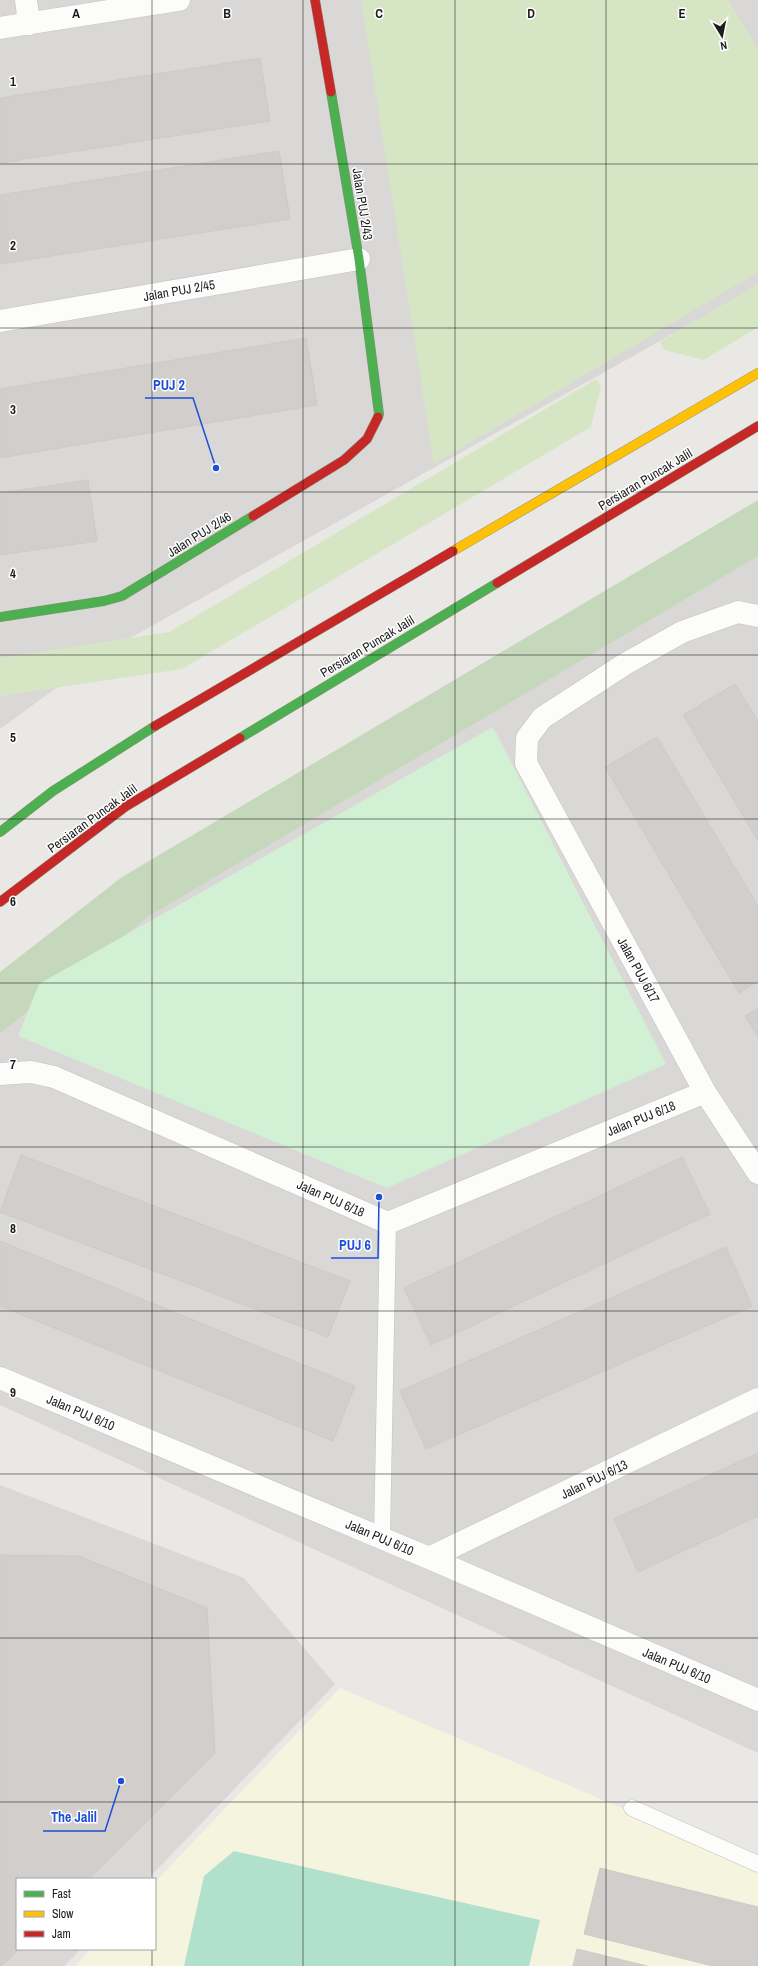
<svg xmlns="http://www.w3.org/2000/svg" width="758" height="1966" viewBox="0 0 758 1966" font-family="'Archivo Narrow',sans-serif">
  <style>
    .residential { fill: #d9d8d6 }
    .education { fill: #f4f4df }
    .grass { fill: #d6e6c4 }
    .forest { fill: #c5d8bb }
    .park { fill: #d2f0d3 }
    .pitch { fill: #b1e0cd }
    .building { fill: #d1cecc; stroke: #cdcac6 }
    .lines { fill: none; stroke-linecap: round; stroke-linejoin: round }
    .lane-casing { stroke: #c3c2c1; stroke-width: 17 }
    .street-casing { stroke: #c3c2c1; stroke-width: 23 }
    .fast-casing { stroke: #91927e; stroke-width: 10 }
    .slow-casing { stroke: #91927e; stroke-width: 10 }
    .jam-casing { stroke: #91927e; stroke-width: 10 }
    .lane { stroke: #fcfcfb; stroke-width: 16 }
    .street { stroke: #fcfcfb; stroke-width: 22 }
    .fast { stroke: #4caf50; stroke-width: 9 }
    .slow { stroke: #ffc107; stroke-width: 9 }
    .jam { stroke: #c62828; stroke-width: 9 }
    .grid { fill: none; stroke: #1c1c1c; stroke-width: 1; stroke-opacity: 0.55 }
    .labels { text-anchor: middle; stroke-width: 3; stroke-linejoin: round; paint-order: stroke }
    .street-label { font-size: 13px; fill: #1c1c1c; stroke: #fff }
    .grid-label { font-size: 13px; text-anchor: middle; font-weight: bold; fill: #1c1c1c; stroke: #fff; stroke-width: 3; stroke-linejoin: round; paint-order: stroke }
    .leader { fill: none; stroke: #1d4ed8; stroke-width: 1.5 }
    .callout-dot { fill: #1d4ed8; stroke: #fff; stroke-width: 1.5 }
    .callout-label { font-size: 14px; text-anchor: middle; font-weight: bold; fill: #1d4ed8; stroke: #fff; stroke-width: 3; stroke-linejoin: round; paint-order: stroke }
  </style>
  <rect width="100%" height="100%" fill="#eae8e5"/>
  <path class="residential" d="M0,0H758V286L107,651L0,729Z
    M758,517V1753L0,1405V989Z
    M0,1485L244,1578L335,1684L148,1879H17V1949H81L64,1966H0Z"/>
  <path class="education" d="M340,1688L758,1866V1966H75L91,1949H155V1882Z"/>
  <path class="grass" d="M361,0H728L758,49V272L434,464Z
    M758,284V327L704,360L664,350L660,342Z
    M596,379L601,387L591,427L182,669L0,696V658L169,632Z"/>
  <path class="forest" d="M758,500V556L149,916L0,1033V972L122,877Z"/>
  <path class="park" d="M493,727L666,1064L387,1188L18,1036L39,984Z"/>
  <path class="pitch" d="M234,1851L540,1920L529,1966H184L204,1876Z"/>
  <path class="building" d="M260,58L270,121L0,163V98Z
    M279,151L290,219L0,264V195Z
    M306,338L317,405L0,458V389Z
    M88,480L97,541L0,555V493Z
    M735,684L758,721V841L683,715Z
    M657,737L758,906V981L739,993L605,767Z
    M758,1008V1037L745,1016Z
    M21,1155L350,1281L328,1337L0,1212Z
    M682,1157L710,1214L431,1345L404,1288Z
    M0,1241L355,1386L333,1441L0,1306Z
    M726,1247L752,1306L426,1449L400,1391Z
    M758,1453V1516L638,1572L614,1519Z
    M0,1555L79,1556L207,1608L215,1753L89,1879H17V1949H19L2,1966H0Z
    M600,1868L758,1907V1966H713L584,1934Z
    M577,1949L647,1966H573Z"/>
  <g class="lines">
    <g class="lane-casing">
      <path id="lane" d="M382,1538L388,1223
        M632,1808L758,1864"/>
    </g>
    <g class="street-casing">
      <path id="street" d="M26,0L29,24
        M0,28L179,0
        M0,321L359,259
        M758,616L738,612L682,632L625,664L542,718L527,738L526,763L705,1092L758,1173
        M0,1074L31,1072L54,1077L388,1223L705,1092
        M0,1378L429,1558L758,1700
        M429,1558L758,1399"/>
    </g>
    <g class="fast-casing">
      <path id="fast" d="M331,92L359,259L379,414L378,417
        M0,617L104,601L122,596L253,516
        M240,738L497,583
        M0,832L53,791L155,726"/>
    </g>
    <g class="slow-casing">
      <path id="slow" d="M453,551L758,373"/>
    </g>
    <g class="jam-casing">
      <path id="jam" d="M315,0L331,92
        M253,516L344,460L367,439L378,417
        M497,583L758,426
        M155,726L453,551
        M0,902L125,807L240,738"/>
    </g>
    <use href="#lane" class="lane"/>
    <use href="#street" class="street"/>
    <use href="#fast" class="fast"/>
    <use href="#slow" class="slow"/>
    <use href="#jam" class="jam"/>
  </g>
  <path class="grid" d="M152,0V1879M303,0V1966M455,0V1966M606,0V1966M0,164H758M0,328H758M0,492H758M0,655H758M0,819H758M0,983H758M0,1147H758M0,1311H758M0,1474H758M0,1638H758M0,1802H758M152,1949V1966"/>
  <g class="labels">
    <g class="street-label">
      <text transform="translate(363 204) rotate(81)" y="5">Jalan PUJ 2/43</text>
      <text transform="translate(179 290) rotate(-10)" y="5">Jalan PUJ 2/45</text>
      <text transform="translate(645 479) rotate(-31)" y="5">Persiaran Puncak Jalil</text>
      <text transform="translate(199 534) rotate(-32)" y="5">Jalan PUJ 2/46</text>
      <text transform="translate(367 646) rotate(-31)" y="5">Persiaran Puncak Jalil</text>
      <text transform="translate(92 818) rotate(-36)" y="5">Persiaran Puncak Jalil</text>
      <text transform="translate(639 970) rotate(61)" y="5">Jalan PUJ 6/17</text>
      <text transform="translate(641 1118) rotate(-22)" y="5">Jalan PUJ 6/18</text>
      <text transform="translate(331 1198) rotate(24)" y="5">Jalan PUJ 6/18</text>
      <text transform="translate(81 1412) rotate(23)" y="5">Jalan PUJ 6/10</text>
      <text transform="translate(594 1479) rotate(-26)" y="5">Jalan PUJ 6/13</text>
      <text transform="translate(380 1537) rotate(23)" y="5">Jalan PUJ 6/10</text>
      <text transform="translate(677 1665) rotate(23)" y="5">Jalan PUJ 6/10</text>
    </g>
  </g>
  <g class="grid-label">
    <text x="76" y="18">A</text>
    <text x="227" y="18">B</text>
    <text x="379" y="18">C</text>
    <text x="531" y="18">D</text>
    <text x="682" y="18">E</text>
    <text x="13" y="86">1</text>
    <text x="13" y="250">2</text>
    <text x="13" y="414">3</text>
    <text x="13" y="578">4</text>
    <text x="13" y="742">5</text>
    <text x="13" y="906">6</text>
    <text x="13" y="1069">7</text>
    <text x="13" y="1233">8</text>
    <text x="13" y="1397">9</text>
  </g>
  <path class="leader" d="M216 468L193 398H145M379 1197L378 1258H331M121 1781L105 1831H43"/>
  <g class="callout-dot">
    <circle cx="216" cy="468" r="4"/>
    <circle cx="379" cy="1197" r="4"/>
    <circle cx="121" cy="1781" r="4"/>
  </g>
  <g class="callout-label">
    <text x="169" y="390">PUJ 2</text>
    <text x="355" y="1250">PUJ 6</text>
    <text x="74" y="1822">The Jalil</text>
  </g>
  <rect x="16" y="1878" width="140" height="72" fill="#ffffff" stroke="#a4a4a4"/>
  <rect x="24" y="1891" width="20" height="6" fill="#4caf50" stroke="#a4a4a4"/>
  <text x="52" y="1898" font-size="12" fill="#1c1c1c">Fast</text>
  <rect x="24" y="1911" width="20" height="6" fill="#ffc107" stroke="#a4a4a4"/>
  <text x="52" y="1918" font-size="12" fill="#1c1c1c">Slow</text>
  <rect x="24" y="1931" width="20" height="6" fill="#c62828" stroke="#a4a4a4"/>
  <text x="52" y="1938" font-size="12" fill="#1c1c1c">Jam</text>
  <g transform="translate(722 36) rotate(170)" stroke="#ffffff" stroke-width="3" paint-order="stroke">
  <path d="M0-3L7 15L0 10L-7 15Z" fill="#1c1c1c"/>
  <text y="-6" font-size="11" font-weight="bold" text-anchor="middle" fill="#1c1c1c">N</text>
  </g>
</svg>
